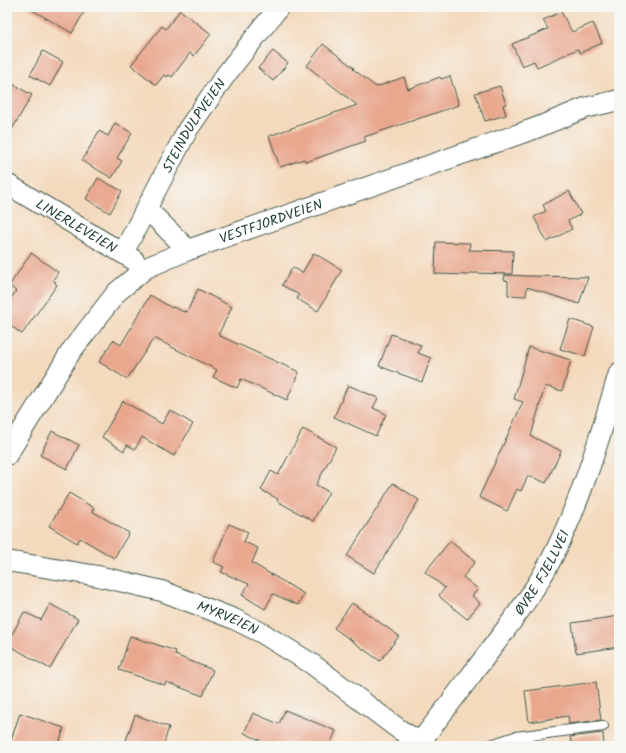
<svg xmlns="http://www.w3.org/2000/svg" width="626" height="753" viewBox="0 0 626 753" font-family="Kalam,sans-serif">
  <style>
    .building { fill: #e9a78d }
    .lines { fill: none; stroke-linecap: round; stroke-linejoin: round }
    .service-casing { stroke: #3f5549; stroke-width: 12 }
    .minor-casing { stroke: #3f5549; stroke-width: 22 }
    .service { stroke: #fff; stroke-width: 10 }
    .minor { stroke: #fff; stroke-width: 20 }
    .labels { text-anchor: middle; stroke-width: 3.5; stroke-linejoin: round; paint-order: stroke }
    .street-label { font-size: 14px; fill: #1f3d34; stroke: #f6f6f2 }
  </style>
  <rect width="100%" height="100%" fill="#f6f6f2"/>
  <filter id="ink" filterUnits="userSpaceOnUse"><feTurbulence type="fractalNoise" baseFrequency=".025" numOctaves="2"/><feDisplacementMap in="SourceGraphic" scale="8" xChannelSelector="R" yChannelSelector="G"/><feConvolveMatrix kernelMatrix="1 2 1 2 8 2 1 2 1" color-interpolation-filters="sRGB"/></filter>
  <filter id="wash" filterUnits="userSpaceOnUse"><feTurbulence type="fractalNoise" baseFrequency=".012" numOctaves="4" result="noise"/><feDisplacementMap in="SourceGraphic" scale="16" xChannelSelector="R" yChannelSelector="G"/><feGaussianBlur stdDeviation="0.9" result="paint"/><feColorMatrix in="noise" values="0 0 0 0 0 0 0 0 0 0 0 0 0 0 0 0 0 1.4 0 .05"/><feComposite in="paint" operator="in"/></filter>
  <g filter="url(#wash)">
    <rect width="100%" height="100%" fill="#f4dabd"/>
    <g id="blocks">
      <path class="building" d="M27,7H87L72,33Z
        M180,10L211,34L194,56L190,53L172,77L169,75L167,77L164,75L156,85L131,65L162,26L166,29Z
        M561,12L572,32L593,23L602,43L580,53L578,49L537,67L534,61L522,66L512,44L548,29L543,20Z
        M323,44L354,68L353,69L376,87L404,77L408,89L440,77L441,79L450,76L459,105L364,137L366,141L306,162L304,159L280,167L269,136L357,105L307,66Z
        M43,51L63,62L50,86L30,75Z
        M273,51L288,63L273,81L258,68Z
        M7,81L32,95L7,138Z
        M500,86L506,104L503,105L506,115L485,121L475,93Z
        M115,123L132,133L117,158L122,161L112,178L82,161L99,131L108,136Z
        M98,178L122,191L110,213L86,199Z
        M569,191L581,214L568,221L572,229L547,242L534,217L546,211L543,205Z
        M436,242L470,243L469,250L513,251L512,274L471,273H469V275L435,274Z
        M31,253L58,272L53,280L56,282L55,283L57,285L22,334L7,323V304L16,291L9,286Z
        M314,253L342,270L318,311L297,299L299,295L282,285L293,267L302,273Z
        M505,275L527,276L588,277L579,304L527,287L526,296L508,295V281L504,280Z
        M198,289L232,307L218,335L299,372L287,400L241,379L237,388L213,377L217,370L154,338L127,379L99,362L113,340L121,345L150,295L172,308L173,307L184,312V311L187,312Z
        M570,319L594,327L585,356L560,349Z
        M391,334L421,345L418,353L431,358L422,382L379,366Z
        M529,347L571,360L562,391L545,386L531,436L561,451L546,483L532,477L531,478L528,476L521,491L517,489L507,511L479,497L523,402L514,399Z
        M348,385L378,398L373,408L386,414L376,436L334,417Z
        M123,401L162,424L170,410L193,424L174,456L142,437L135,449L127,445L124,451L102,437Z
        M303,429L336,447L316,485L329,492L313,521L277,501L278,499L261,490L271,471L278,475Z
        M52,431L79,445L67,469L40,455Z
        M393,483L419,500L374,573L347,556Z
        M69,493L94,508L92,511L129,533L114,558L80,538L77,543L49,526Z
        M229,524L248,532L244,542L258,548L252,563L304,594L298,605L273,594L265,609L242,595L249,584L221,572L224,567L213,562Z
        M450,541L475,562L463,577L478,589L472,596L480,603L467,619L441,598L439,595L445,588L425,572Z
        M352,603L399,636L380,661L334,628Z
        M50,604L78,619L50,669L7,644L24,612L41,620Z
        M619,616V647L576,653L572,623Z
        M130,636L176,651L175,655L213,670L203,696L166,682L165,685L119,670Z
        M596,682L601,720L569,724L568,716L529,722L525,691Z
        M285,710L336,731L329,746H258L260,740L244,733L253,713L279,724Z
        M20,713L64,728L58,746H9Z
        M135,715L169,727L163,746H124Z
        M603,733L604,746H572L570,737Z"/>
    </g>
  </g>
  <g filter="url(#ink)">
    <use href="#blocks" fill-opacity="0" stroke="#3f5549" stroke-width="1"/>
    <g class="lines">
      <g class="service-casing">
        <path id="service" d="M488,746L515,737L603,726"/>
      </g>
      <g class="minor-casing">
        <g id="minor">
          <path id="s1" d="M7,184L134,260"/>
          <path d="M147,209L188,250"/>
          <path id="s2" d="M123,253L188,129L227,73L279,7"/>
          <path id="s3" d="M7,455L72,350L117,292L146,268L188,250L536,128L585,108L619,100"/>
          <path id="s4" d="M7,561L98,576L162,591L234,619L262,633L312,664L400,730L420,742"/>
          <path id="s5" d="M417,746C439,718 460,690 482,661C506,629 533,595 552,558C582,499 600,436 619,373"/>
        </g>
      </g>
      <use href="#service" class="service"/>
      <use href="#minor" class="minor"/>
    </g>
  </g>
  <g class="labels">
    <g class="street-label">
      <text dy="5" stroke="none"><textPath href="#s2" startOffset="146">STEINDULPVEIEN</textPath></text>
      <text dy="5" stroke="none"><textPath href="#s3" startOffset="368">VESTFJORDVEIEN</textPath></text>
      <text dy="5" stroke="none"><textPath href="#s1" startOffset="81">LINERLEVEIEN</textPath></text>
      <text dy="5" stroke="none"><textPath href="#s5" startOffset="214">ØVRE FJELLVEI</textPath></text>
      <text dy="5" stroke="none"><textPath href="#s4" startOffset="229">MYRVEIEN</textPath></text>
    </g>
  </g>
  <rect width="626" height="753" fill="none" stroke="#f6f6f2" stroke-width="24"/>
</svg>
